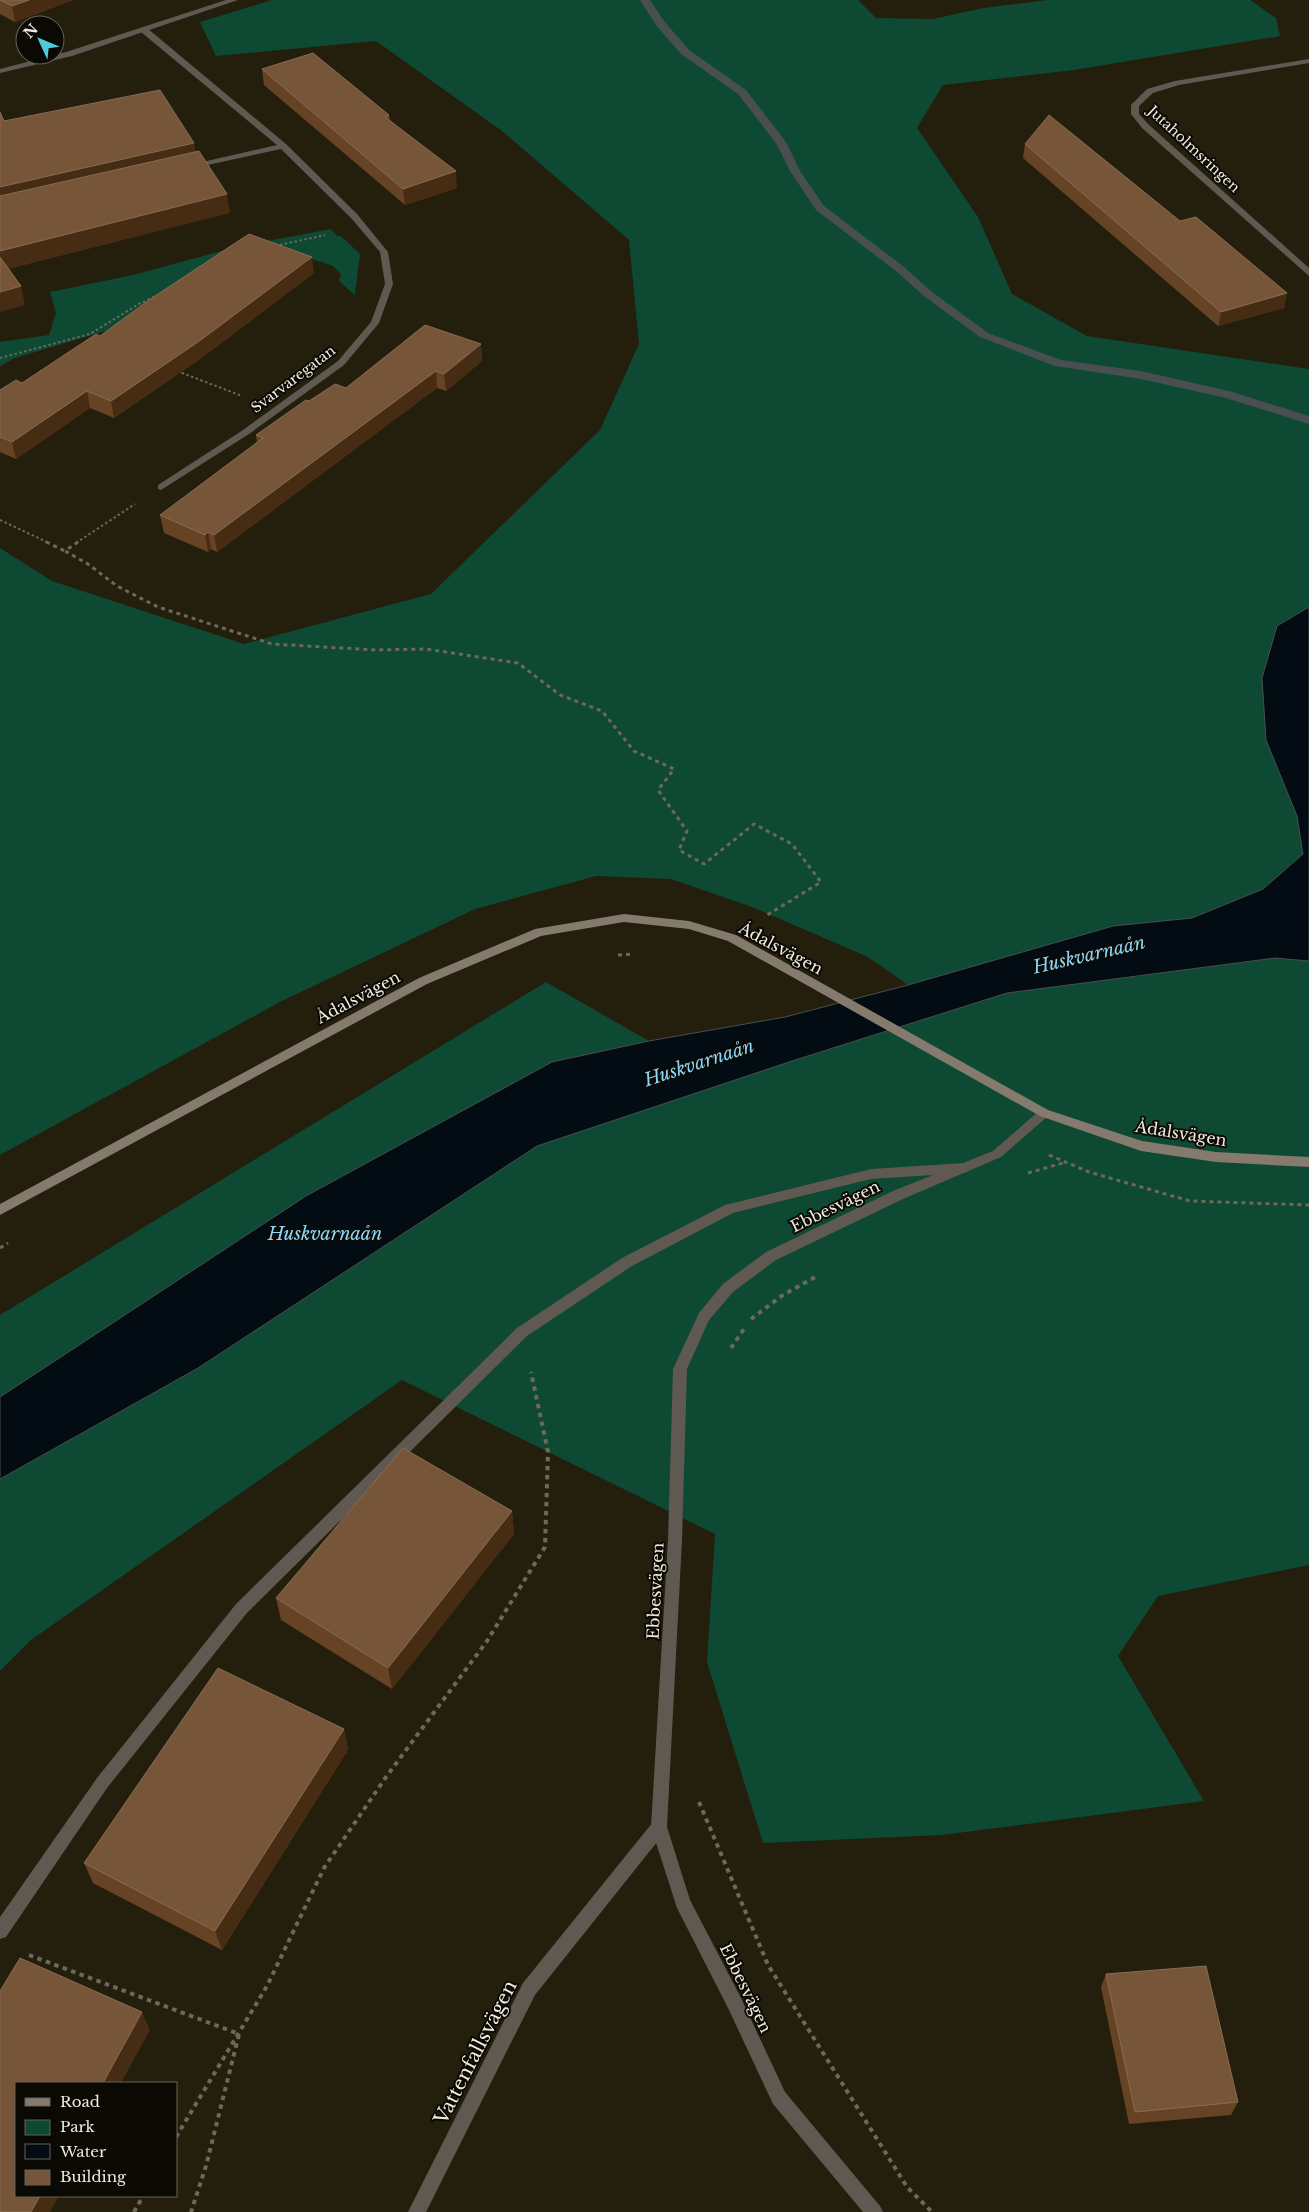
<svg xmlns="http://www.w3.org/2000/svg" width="1309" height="2212" viewBox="0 0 1309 2212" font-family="'Libre Baskerville',serif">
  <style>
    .green { fill: #0e4933 }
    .water { fill: #020c12; stroke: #494f50 }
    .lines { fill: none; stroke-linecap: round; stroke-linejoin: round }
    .stream { fill: #494f50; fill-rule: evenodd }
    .path-far2 { stroke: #6e6859; stroke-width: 2; stroke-dasharray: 2.5 2.5; stroke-linecap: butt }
    .path-far1 { stroke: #6e6859; stroke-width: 3; stroke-dasharray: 4 4; stroke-linecap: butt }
    .path { stroke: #6e6859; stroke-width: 4; stroke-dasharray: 4.5 4.5; stroke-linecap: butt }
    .minor { fill: #5f5952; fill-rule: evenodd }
    .tertiary { fill: #5f5952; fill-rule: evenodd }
    .secondary { fill: #847a6e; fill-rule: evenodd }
    .wall { fill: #674325 }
    .shaded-wall { fill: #462c13 }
    .building { fill: #765539; stroke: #896c53 }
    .labels { text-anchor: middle; stroke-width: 4; stroke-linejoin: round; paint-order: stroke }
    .far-street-label { font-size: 14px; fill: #efebdf; stroke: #0b0903 }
    .street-label { font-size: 16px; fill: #efebdf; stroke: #0b0903 }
    .water-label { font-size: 18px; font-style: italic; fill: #8bd7f9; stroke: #0b0903 }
    .near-street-label { font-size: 19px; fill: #efebdf; stroke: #0b0903 }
  </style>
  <rect width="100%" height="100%" fill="#241e0c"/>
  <path class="green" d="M272,0H858L876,18L933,19L983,8L1047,0H1250L1276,18L1280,36L1074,70L943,85L917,128L978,217L1012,294L1087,336L1309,369V607L1277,626L1266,740L1297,816L1303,854L1263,889L1192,918L1113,926L908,985L868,957L752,907L671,879L596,876L475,909L282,1001L0,1155V548L52,581L244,644L431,594L600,430L639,344L629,240L502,131L376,41L216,56L200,22Z
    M331,229L337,236H341L360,254L355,295L339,281L341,274L333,266L294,253L119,327L15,358L0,366V342L49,335L56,313L50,292L133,275L240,246Z
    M1275,958L1309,961V1565L1158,1596L1118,1656L1204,1801L942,1835L763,1843L707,1662L715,1534L402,1380L31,1640L0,1671V1479L198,1368L537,1146L795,1060L1007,993Z
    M546,982L649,1041L552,1062L306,1196L0,1397V1315Z"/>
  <path class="water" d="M1309,607V961L1275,958L1007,993L795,1060L537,1146L198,1368L0,1479V1397L306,1196L552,1062L649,1041L785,1017L908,985L1113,926L1192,918L1263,889L1303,854L1297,816L1266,740L1262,678L1277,626Z"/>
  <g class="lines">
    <path class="stream" d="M640,0H650L664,21L689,50L746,90L786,142L800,171L824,206L904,267L932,292L988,333L1061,360L1141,371L1229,391L1309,416V424L1226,398L1141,379L1055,366L980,337L924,296L896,271L816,210L790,171L776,143L738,94L681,54L656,25Z"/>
    <path class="path-far2" d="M275,246L325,235
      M0,358L90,334L139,304L158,295
      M177,371L242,396
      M0,520L49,543
      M76,543L135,504"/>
    <path class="path-far1" d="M46,542L65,551
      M78,542L65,551L88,564L117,586L158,607L272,644L376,650L426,649L518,663L560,695L602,711L634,751L674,769L658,790L687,831L679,850L704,864L754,824L792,844L821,882L764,917
      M618,955L632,954
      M1049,1155L1089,1172L1190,1201L1309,1205
      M1028,1173L1063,1163
      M0,1248L8,1243"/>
    <path class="path" d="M751,1319L783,1295L817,1276
      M731,1348L746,1326
      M699,1802L768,1965L907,2187L932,2212
      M29,1955L239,2034L206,2166L191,2212
      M176,2137L267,1986L324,1868L386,1777L487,1641L545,1547L548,1452L531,1372
      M134,2212L143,2196"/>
    <path class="minor" d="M141,28H147L286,144L357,214L388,252L393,284L379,323L344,365L249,434L161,490L158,489V485L243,430L338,361L371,322L385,284L380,252L351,218L281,149L189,169V165L277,145L141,32Z
      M1309,59V63L1179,85L1153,93L1139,106V114L1148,124L1309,268V276L1142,128L1131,114V105L1147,89L1175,81Z
      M964,1163L969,1165L970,1168L969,1171L964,1173L871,1179L733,1213L632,1266L527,1336L246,1614L107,1788L6,1937L0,1939V1917L97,1778L236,1604L517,1328L622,1258L725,1205L871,1169Z
      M659,1820L665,1822L667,1827L665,1832L535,1995L426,2212H408L523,1983L653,1822Z"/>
    <path class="tertiary" d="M226,0H238L72,56L0,73V69L66,52Z
      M1044,1108L1048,1110L1050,1113L1048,1116L1001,1157L903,1199L776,1260L733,1292L709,1320L687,1369L682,1540L667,1827L690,1900L740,1996L785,2092L880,2206L883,2212H863L773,2104L728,2008L677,1908L651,1827L668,1540L673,1369L699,1313L723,1284L766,1252L893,1191L993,1151L1040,1110Z"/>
    <path class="secondary" d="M624,914L689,921L736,935L1048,1110L1142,1141L1216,1152L1309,1157V1167L1216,1162L1141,1151L1040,1116L728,941L689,929L624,922L541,936L427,984L0,1215V1204L419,978L535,929Z"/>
  </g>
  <path class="wall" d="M0,0H73L15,22L0,14Z
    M262,69L389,115L390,120L457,188L405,205L264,85Z
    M1025,144L1180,221L1287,293L1284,308L1218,326L1023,158Z
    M314,273L200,359L114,418L90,408L16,459L0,452V390L22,383L100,336Z
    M481,344L482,361L446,391L437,388L217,552L211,549L208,552L164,533L160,515L257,443L256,435L309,401L346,388Z
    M512,1511L514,1534L392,1689L281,1620L276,1598Z
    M344,1729L348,1750L222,1950L93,1883L84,1863Z
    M1106,1974L1238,2102L1231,2115L1129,2124L1101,1987Z"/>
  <path class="shaded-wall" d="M29,0H73L15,22L12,6Z
    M194,143L197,161L0,206V187Z
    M456,171L457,188L405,205L403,189Z
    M227,194L230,213L1,271L0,266V251Z
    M312,257L314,273L200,359L114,418L111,401Z
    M21,286L25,305L0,312V292Z
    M1287,293L1284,308L1218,326L1221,312Z
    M481,344L482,361L446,391L444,374Z
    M436,371L437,388L217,552L214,535Z
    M87,391L90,408L16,459L12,442Z
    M208,532L211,549L208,552L205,535Z
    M512,1511L514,1534L392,1689L388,1668Z
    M344,1729L348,1750L222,1950L215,1931Z
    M142,2012L150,2030L121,2083H103Z
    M40,2196H59L50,2212H31Z"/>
  <path class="building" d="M0,0H29L12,6Z
    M313,53L389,115L385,117L456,171L403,189L262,69Z
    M160,90L194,143L0,187V112L4,121Z
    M1049,115L1180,221L1196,217L1287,293L1221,312L1025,144Z
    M199,151L227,194L0,251V196Z
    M249,234L312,257L198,342L111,401L87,391L12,442L0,437V390L16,380L22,383L96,334L100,336L149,300Z
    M0,257L21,286L0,292Z
    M425,325L481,344L444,374L436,371L214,535L208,532L205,535L160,515L263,438L256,435L306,400L309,401L335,384L346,388Z
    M403,1448L512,1511L388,1668L276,1598Z
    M218,1668L344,1729L215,1931L84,1863Z
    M20,1958L142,2012L103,2083H16V2196H40L31,2212H0V1991Z
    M1206,1966L1238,2102L1135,2112L1106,1974Z"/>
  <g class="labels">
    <g class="far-street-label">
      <text transform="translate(1194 149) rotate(43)" y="5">Jutaholmsringen</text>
      <text transform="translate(293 379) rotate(-37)" y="5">Svarvaregatan</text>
    </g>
    <g class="street-label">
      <text transform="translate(781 948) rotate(28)" y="6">Ådalsvägen</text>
      <text transform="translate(358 997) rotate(-28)" y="6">Ådalsvägen</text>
      <text transform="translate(1181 1133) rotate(9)" y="6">Ådalsvägen</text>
      <text transform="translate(835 1206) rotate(-26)" y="6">Ebbesvägen</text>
      <text transform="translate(655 1591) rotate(-87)" y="6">Ebbesvägen</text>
      <text transform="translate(746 1988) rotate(64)" y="6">Ebbesvägen</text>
    </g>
    <g class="water-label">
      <text transform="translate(1089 955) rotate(-13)" y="6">Huskvarnaån</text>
      <text transform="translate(699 1063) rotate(-18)" y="6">Huskvarnaån</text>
      <text x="325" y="1240">Huskvarnaån</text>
    </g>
    <g class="near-street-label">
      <text transform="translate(475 2052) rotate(-63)" y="7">Vattenfallsvägen</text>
    </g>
  </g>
  <rect x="15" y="2082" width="162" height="115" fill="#0b0903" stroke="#66635b"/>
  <rect x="25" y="2098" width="25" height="8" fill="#847a6e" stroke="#66635b"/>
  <text x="60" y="2107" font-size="15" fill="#efebdf">Road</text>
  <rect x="25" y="2120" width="25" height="15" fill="#0e4933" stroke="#66635b"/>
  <text x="60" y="2132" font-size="15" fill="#efebdf">Park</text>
  <rect x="25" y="2144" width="25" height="15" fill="#020c12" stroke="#66635b"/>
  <text x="60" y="2157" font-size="15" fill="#efebdf">Water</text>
  <rect x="25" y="2170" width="25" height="15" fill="#765539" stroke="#66635b"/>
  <text x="60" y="2182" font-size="15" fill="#efebdf">Building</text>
  <g transform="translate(40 40) rotate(314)"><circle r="24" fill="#0b0903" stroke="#66635b"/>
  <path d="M0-4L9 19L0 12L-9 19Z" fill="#53cadc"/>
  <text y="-8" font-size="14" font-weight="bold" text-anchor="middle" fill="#efebdf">N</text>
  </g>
</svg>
